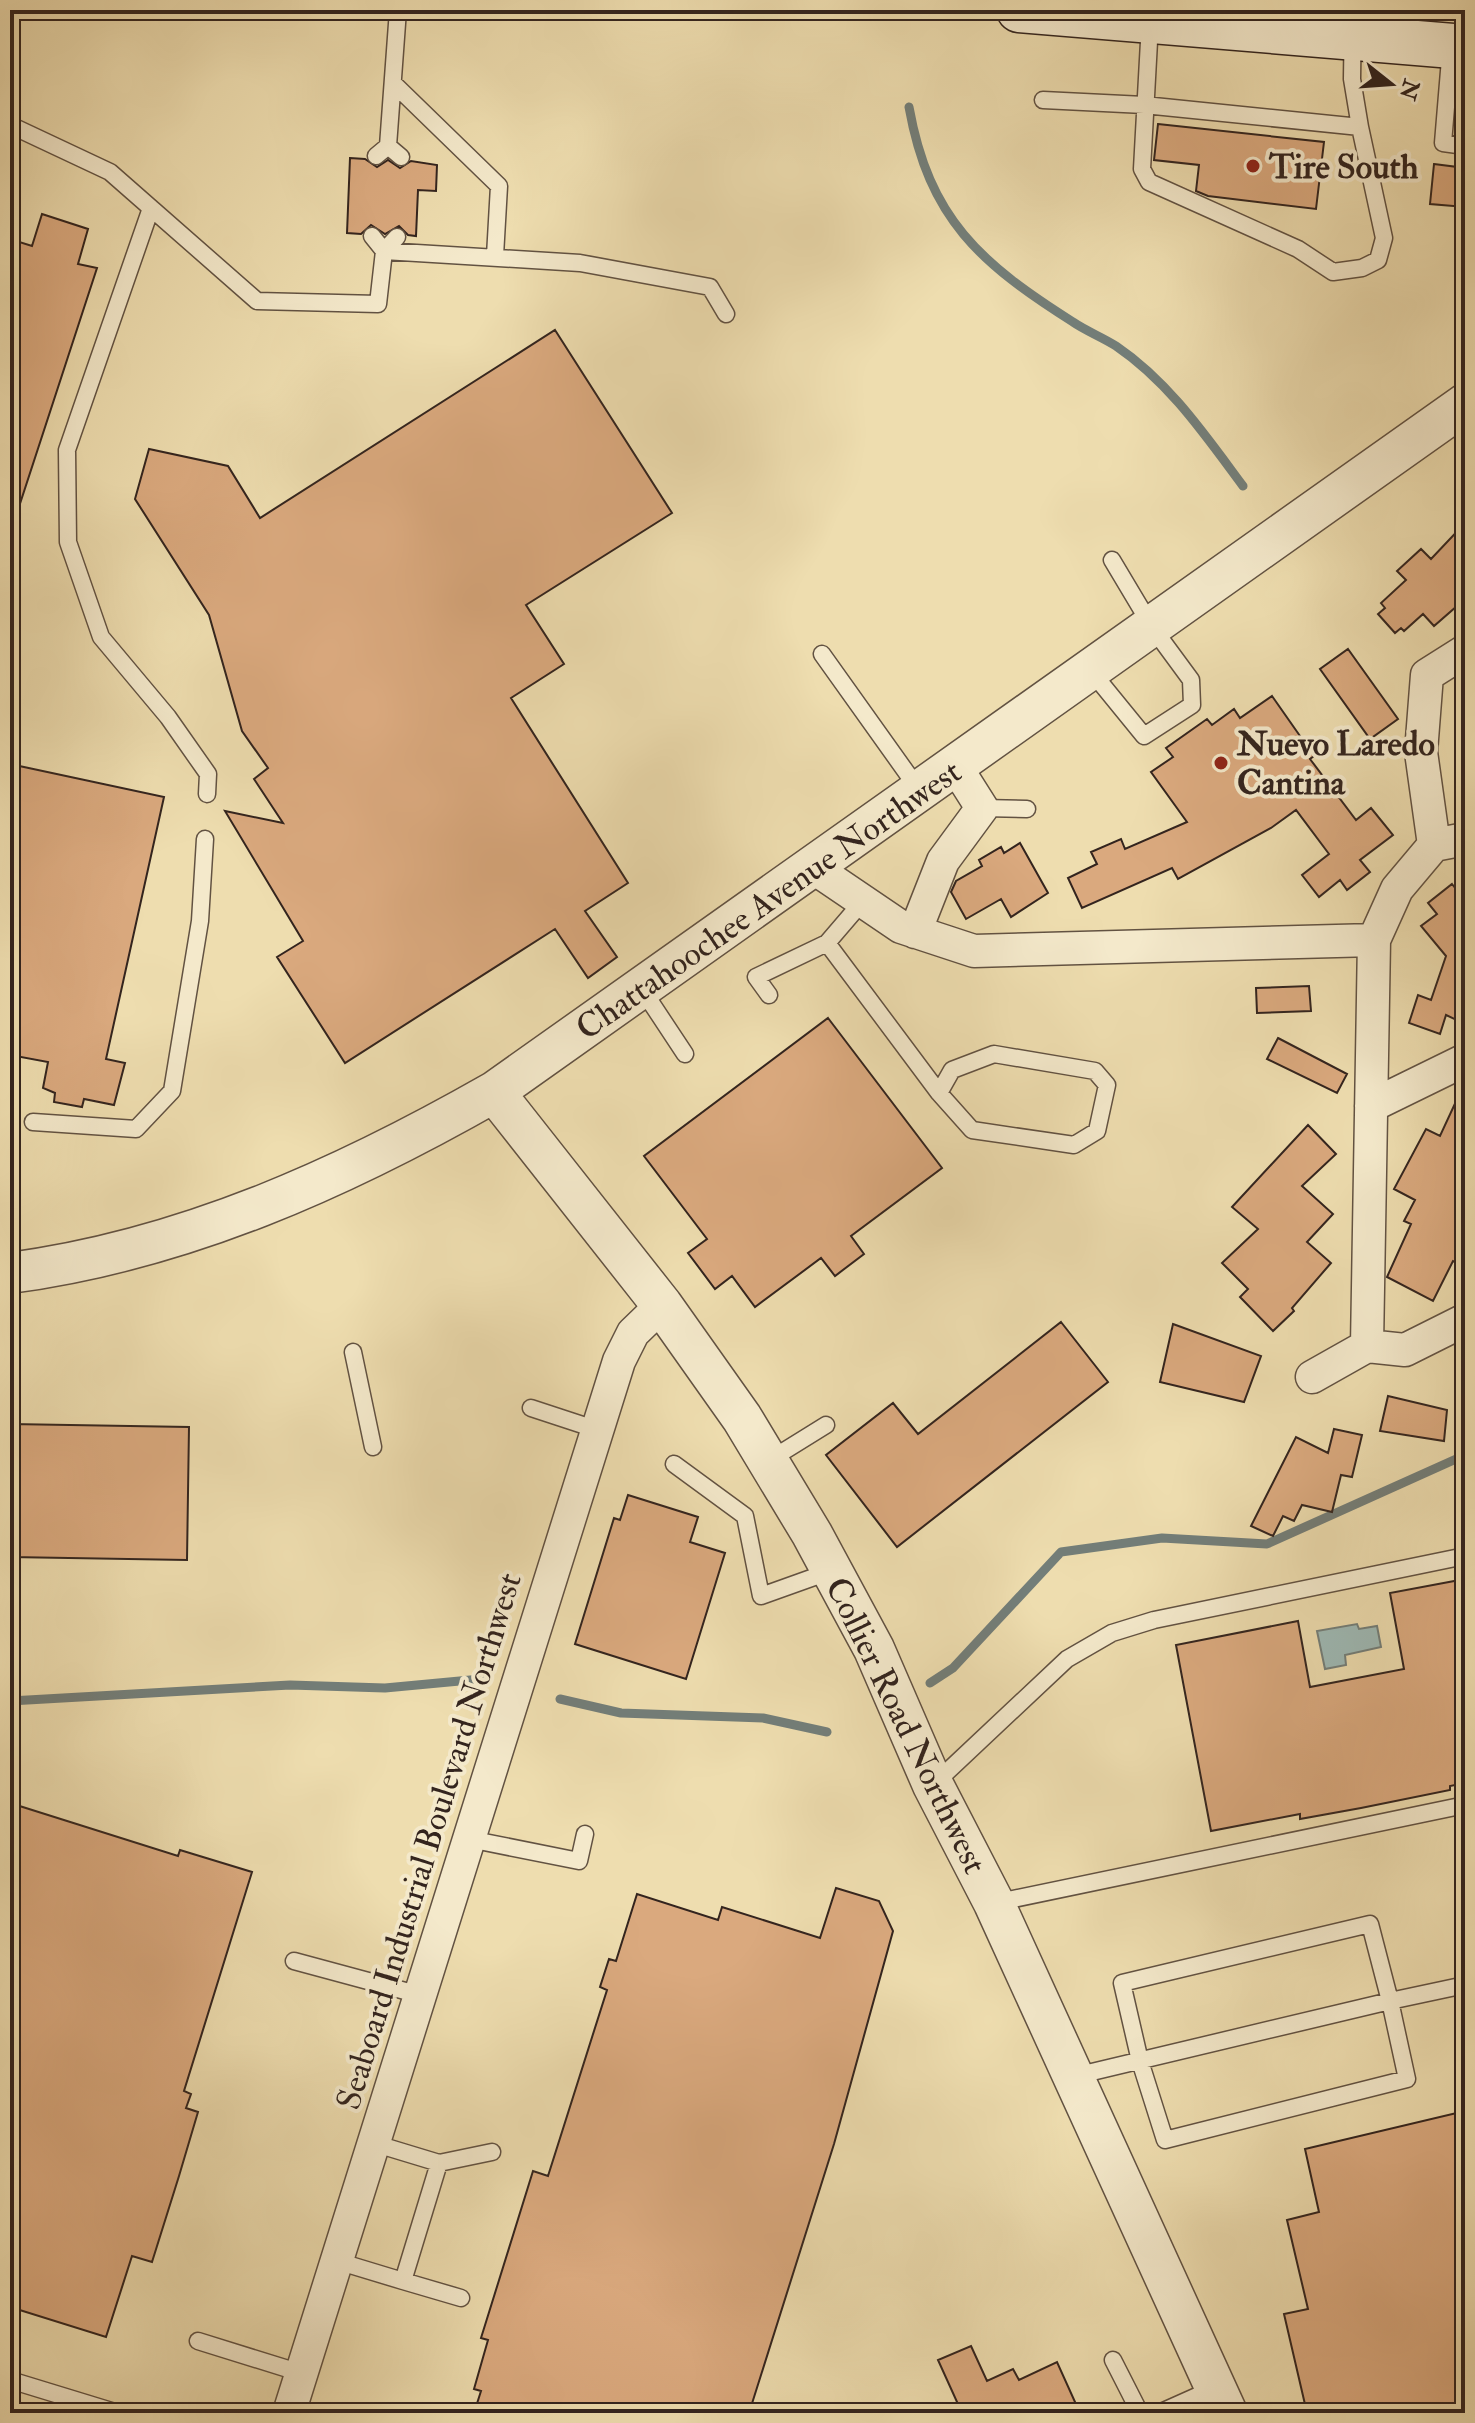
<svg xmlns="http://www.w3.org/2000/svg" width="1475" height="2423" viewBox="0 0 1475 2423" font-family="'IM FELL Double Pica',serif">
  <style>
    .water { fill: #9ebab6; stroke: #737e79; stroke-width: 2 }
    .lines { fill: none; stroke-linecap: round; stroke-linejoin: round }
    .stream { stroke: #737e79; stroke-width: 9 }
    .building { fill: #daa97e; stroke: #33241e; stroke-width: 2 }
    .service-casing { stroke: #625242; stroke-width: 19 }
    .minor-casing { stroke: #625242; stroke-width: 35 }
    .tertiary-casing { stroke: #625242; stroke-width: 43 }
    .secondary-casing { stroke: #33241e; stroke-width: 47 }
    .service { stroke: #f4e9cb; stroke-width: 16 }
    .minor { stroke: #f4e9cb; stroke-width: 32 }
    .tertiary { stroke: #f4e9cb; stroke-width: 40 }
    .secondary { stroke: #f4e9cb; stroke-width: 44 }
    .poi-dot { fill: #8f2418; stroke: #f4e9cb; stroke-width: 3 }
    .labels { text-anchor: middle; stroke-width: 8; stroke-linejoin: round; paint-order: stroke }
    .poi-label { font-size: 34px; font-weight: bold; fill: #33241e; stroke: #f4e9cb; text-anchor: start }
    .street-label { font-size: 34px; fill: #33241e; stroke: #f4e9cb }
  </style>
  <rect width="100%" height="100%" fill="#eeddaf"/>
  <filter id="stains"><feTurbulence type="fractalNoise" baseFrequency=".0025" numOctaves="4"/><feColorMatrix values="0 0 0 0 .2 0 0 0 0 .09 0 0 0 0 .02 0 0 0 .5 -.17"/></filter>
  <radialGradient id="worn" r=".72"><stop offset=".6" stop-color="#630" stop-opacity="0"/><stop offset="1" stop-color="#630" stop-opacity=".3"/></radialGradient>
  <path class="water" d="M1357,1624L1359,1629L1377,1626L1381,1647L1345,1655L1346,1665L1325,1669L1317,1631Z"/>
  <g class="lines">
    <path class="stream" d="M909,107C929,219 980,263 1073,322C1086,331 1102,337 1116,346C1169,382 1205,435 1243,486
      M930,1683L953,1668L1061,1552L1162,1538L1267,1544L1465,1455
      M560,1699L621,1713L763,1718L827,1732
      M10,1701L290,1685L385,1688L481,1679"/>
  </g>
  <path class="building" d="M1158,124L1324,142L1316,209L1208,196L1196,191L1199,165L1154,160Z
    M350,158L365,159L377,167L388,160L400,168L411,161L437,165L436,191L418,190L416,236L408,235L399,226L385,234L371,225L361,234L347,233Z
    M1434,164L1465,168V207L1430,204Z
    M42,214L88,229L78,264L97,268L15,519L10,518V239L32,246Z
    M555,330L672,513L526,605L564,664L511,698L628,883L585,911L617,957L588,978L555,929L345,1063L277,957L303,941L225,811L283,823L254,779L268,768L242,731L209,615L135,499L149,449L228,466L260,518Z
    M1465,523V599L1434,626L1423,614L1404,631L1401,628L1395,633L1378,614L1385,608L1381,603L1406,580L1397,571L1421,549L1431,559Z
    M1348,649L1398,719L1370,739L1320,669Z
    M1272,696L1314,756L1310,759L1356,820L1371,808L1393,835L1360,860L1370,872L1347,890L1340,880L1319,897L1302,875L1329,854L1296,810L1271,828L1178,879L1172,868L1082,908L1068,878L1097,864L1091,852L1121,839L1125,849L1187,822L1151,772L1173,757L1166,748L1207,719L1212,725L1234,709L1240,718Z
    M10,764L164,797L106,1059L125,1063L114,1105L84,1099L82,1107L54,1102L55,1093L43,1088L48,1062L10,1055Z
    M1020,843L1048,893L1011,917L1001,899L966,919L951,892L956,881L982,866L979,860L1001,847L1004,853Z
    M1452,884L1460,894L1465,890V1024L1446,1015L1440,1034L1409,1023L1418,995L1431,1000L1446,956L1421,926L1437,914L1428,903Z
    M1309,986L1311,1011L1257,1013L1256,988Z
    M828,1018L942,1168L851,1236L864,1254L835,1276L821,1258L755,1307L732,1276L715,1289L688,1253L707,1239L644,1156Z
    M1278,1038L1347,1074L1337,1093L1267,1059Z
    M1465,1082V1267L1453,1261L1433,1301L1387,1277L1411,1224L1404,1221L1415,1200L1394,1189L1426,1129L1440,1136Z
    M1308,1125L1336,1154L1302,1186L1333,1214L1307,1242L1331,1263L1292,1308L1294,1311L1273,1331L1240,1297L1248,1289L1222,1263L1258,1229L1232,1207Z
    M1061,1322L1108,1382L897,1547L826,1455L893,1403L918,1434Z
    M1173,1324L1261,1356L1244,1402L1160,1382Z
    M1388,1396L1447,1410L1444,1441L1380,1431Z
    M10,1424L189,1427L187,1560L10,1557Z
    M1334,1429L1362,1435L1352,1477L1341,1475L1332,1512L1302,1505L1294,1521L1283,1516L1273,1536L1251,1526L1296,1437L1328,1453Z
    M628,1495L698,1517L690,1542L725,1553L686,1679L575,1644L614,1518L620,1520Z
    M1465,1579V1783L1450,1786V1790L1361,1808L1300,1819V1814L1211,1831L1176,1645L1298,1621L1310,1687L1404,1669L1390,1593Z
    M10,1803L178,1856L180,1850L252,1872L184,2091L191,2094L186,2108L198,2112L179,2176L152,2262L132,2256L106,2337L10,2307Z
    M836,1888L879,1901L893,1931L834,2144L749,2413H474L481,2391L474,2389L488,2340L481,2338L533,2171L548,2176L607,1990L600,1987L609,1959L616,1961L637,1894L718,1920L722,1907L820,1938Z
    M1465,2111V2409L1446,2413H1307L1284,2314L1308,2309L1287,2220L1319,2212L1305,2149Z
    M971,2346L987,2381L1013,2369L1019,2380L1057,2362L1080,2413H962L938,2360Z"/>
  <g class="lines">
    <g class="service-casing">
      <path id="service" d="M1150,23L1142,169L1149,182L1298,249L1333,272L1362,268L1378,260L1384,238L1360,127
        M1451,47L1443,143L1465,146
        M393,83L499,186L495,256
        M1043,100L1144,105L1360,127L1352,79L1353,10
        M10,125L110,172L257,301L378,304L384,251L397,237
        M388,146L401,157
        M376,156L388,146L398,10
        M151,208L67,450L68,542L101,637L168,717L208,774L207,794
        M372,236L384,251
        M384,251L580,263L710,287L726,314
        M822,654L919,790
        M1091,671L1144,736L1192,705L1191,680L1152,627L1112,560
        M982,808L1027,809
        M863,901L827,943L939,1093L972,1130L1074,1145L1097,1131L1107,1085L1095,1071L994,1054L952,1070L939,1093
        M642,989L685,1054
        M769,995L756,977L827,943
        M33,1122L136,1129L172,1091L200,921L205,839
        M353,1352L373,1447
        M531,1408L598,1430
        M768,1461L826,1425
        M674,1464L745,1516L761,1596L831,1571
        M933,1785L1067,1659L1112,1633L1154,1620L1465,1556
        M469,1839L579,1861L585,1834
        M994,1903L1465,1805
        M294,1961L420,1995
        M1075,2076L1390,2001L1407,2079L1165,2140L1140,2061L1122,1983L1370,1924L1390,2001L1465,1985
        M373,2143L439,2163L492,2152
        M439,2163L403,2281L461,2298
        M337,2261L403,2281
        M198,2341L301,2373
        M1113,2360L1140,2413
        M10,2380L118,2413
        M1159,2413L1215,2388"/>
    </g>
    <g class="minor-casing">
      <path id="minor" d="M1434,845L1421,752L1427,675L1465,651
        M814,868L901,927L974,951L1374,940
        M915,932L943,861L982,808L956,767
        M1371,1106L1465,1060
        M1367,1346L1405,1350L1465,1320
        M1312,1377L1367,1346L1374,940L1397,889L1434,845L1465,839
        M289,2413L619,1361L633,1333L662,1305"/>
    </g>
    <g class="tertiary-casing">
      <path id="tertiary" d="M494,1092L662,1305L742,1418L812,1534L874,1649L933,1785L994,1903L1227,2413
        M10,1273C184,1250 343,1178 494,1092L1465,404"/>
    </g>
    <g class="secondary-casing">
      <path id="secondary" d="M1019,10L1465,47"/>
    </g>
    <use href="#service" class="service"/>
    <use href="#minor" class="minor"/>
    <use href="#tertiary" class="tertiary"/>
    <use href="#secondary" class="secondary"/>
  </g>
  <g class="poi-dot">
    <circle cx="1253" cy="166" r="8"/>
    <circle cx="1221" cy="763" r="8"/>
  </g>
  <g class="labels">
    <g class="poi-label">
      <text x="1269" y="178">Tire South</text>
      <text x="1237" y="755">Nuevo Laredo<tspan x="1237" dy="39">Cantina</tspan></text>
    </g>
    <g class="street-label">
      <text transform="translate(768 899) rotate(-35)" y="12">Chattahoochee Avenue Northwest</text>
      <text transform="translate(907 1725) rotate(64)" y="12">Collier Road Northwest</text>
      <text transform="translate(428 1841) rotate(-73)" y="12">Seaboard Industrial Boulevard Northwest</text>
    </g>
  </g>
  <rect width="1475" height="2423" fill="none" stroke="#eeddaf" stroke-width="40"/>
  <rect x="12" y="12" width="1451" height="2399" fill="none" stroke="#33241e" stroke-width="4"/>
  <rect x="20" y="20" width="1435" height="2383" fill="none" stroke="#33241e" stroke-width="2"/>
  <g transform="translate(1391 84) rotate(107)" stroke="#f4e9cb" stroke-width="6" paint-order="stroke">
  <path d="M0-6L14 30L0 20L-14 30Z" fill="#33241e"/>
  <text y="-12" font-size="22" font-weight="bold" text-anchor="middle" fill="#33241e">N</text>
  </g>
  <rect width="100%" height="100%" filter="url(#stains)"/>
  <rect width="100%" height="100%" fill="url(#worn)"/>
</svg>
